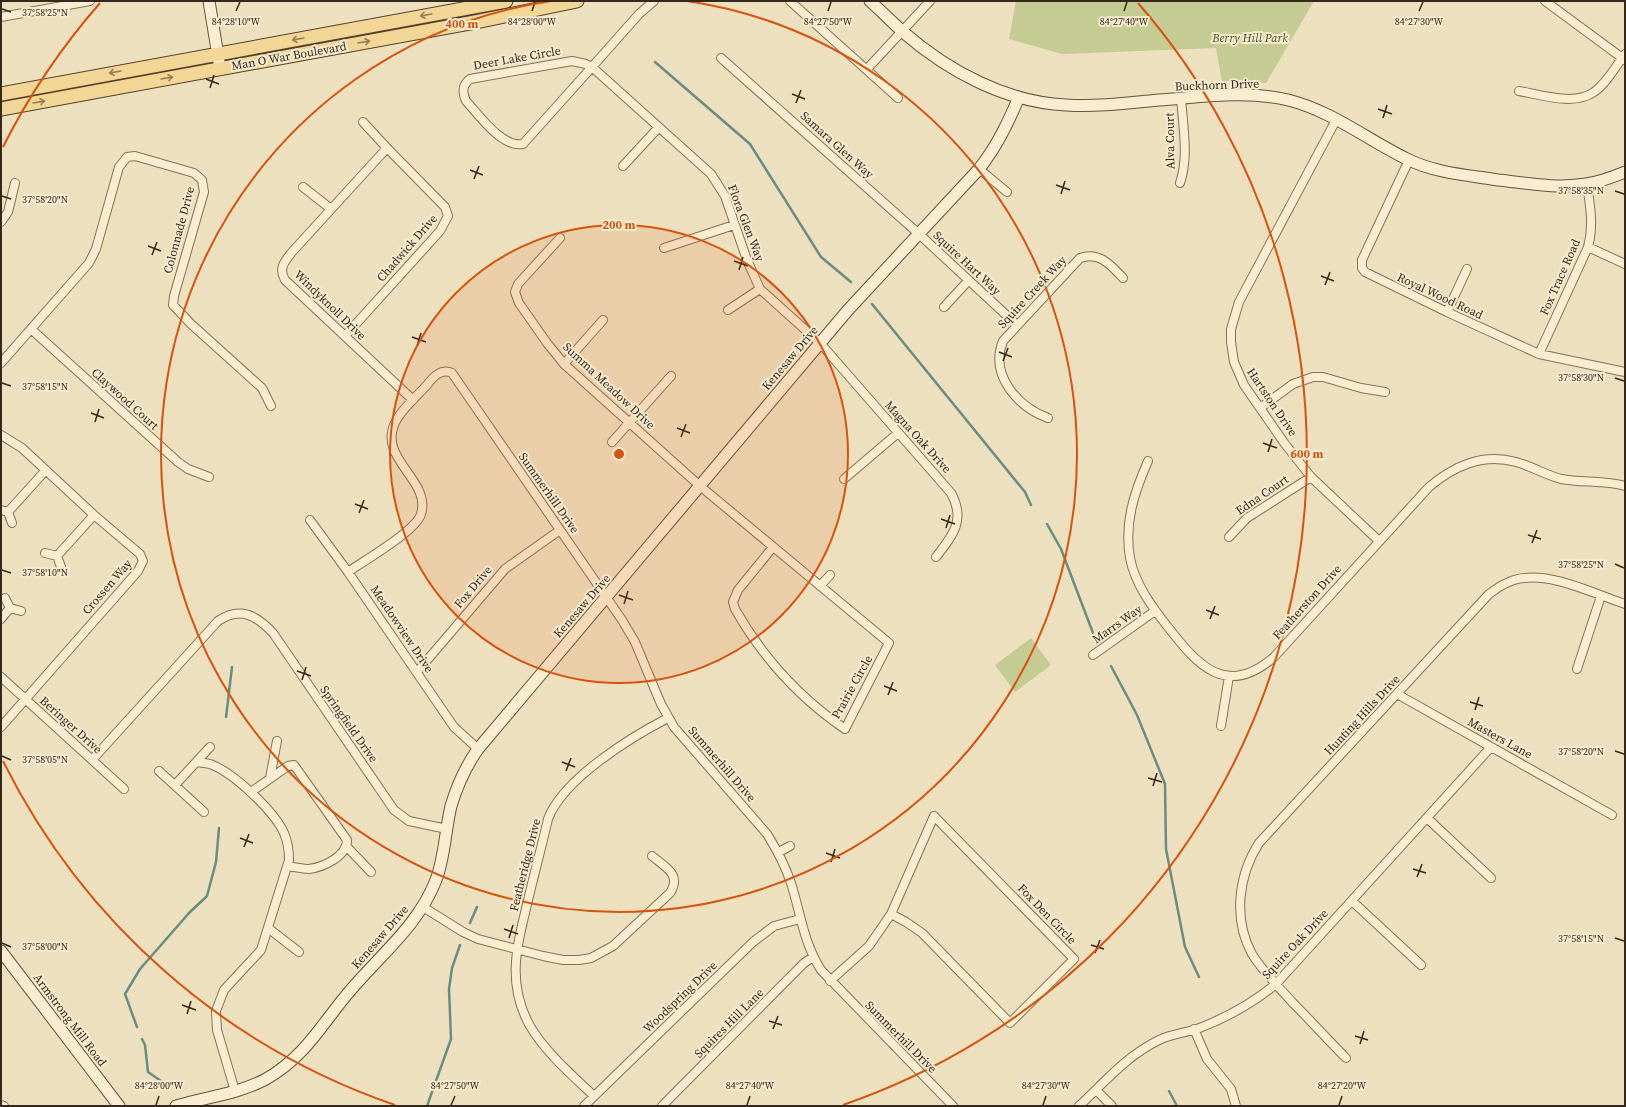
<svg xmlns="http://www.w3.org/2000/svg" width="1626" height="1107" viewBox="0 0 1626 1107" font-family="'Source Serif 4',serif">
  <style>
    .green { fill: #c4cb93 }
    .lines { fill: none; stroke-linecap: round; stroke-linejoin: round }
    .stream { stroke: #698d84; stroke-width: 2.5 }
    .street-casing { stroke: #867157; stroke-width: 10 }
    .secondary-casing { stroke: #67523a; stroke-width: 13 }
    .primary-casing { stroke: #533f2c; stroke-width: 15 }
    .street { stroke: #f9edd1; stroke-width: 8 }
    .secondary { stroke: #f9edd1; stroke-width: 11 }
    .primary { stroke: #f2d695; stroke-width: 13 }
    .oneway { stroke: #947f58 }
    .ticks { fill: none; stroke: #35281c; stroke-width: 1.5 }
    .ring { fill: none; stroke: #d6540e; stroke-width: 2 }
    .labels { text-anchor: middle; stroke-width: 4; stroke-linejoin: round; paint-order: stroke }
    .park-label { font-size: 12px; font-style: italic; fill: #455222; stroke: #f5eace }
    .street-label { font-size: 12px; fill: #35281c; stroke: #f5eace }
    .ticks-label { font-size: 10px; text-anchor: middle; fill: #35281c; stroke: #f5eace; stroke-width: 4; stroke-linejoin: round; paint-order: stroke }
    .centre { fill: #d6540e; stroke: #f5eace; stroke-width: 2 }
    .ring-label { font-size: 12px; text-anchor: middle; font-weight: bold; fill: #d6540e; stroke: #f5eace; stroke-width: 4; stroke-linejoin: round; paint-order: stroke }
  </style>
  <rect width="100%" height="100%" fill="#ede0be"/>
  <path class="green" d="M1016,1H1314L1266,83L1222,81L1216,48L1062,54L1009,39Z
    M1031,638L1051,665L1015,692L995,665Z"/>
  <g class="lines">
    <path class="stream" d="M655,62L750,144L821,257L851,282
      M872,304L1025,492L1031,505
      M1047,524L1061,549L1093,633
      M1111,666L1137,715L1165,784L1166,849L1185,947L1199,977
      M226,717L232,667
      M470,923L477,907
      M137,1027L125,994L140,969L189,913L207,896L216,862L219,828
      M142,1039L145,1045L148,1072L167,1085
      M1169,1091L1177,1106
      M427,1106L451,1039L449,989L452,968L460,945"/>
    <g class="street-casing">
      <path id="street" d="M654,1L639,14L592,67L711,174L725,196L747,260L760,289L820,343L951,493C966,520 953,535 936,557
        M790,1L898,98
        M1545,1L1625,60
        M1,17L90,1
        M721,58L919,234L1017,325
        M572,61L586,64L592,67L523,144C502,148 480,116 466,101C462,92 462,85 470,79Z
        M867,69L930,1
        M1519,91C1542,95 1574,106 1594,92C1606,84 1616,66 1625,54
        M1336,120L1239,302L1231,329V342L1234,362L1244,385L1285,444L1311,477L1379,541
        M387,148L292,252C285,261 278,268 285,280L413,400
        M1409,160L1362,260V268L1365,272L1447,312L1539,354L1625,372
        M623,166L659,127
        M979,169L1007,192
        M1180,183C1189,157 1183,126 1181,98
        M303,187L331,209
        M1,222L8,212L15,183
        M560,238L518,284L515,292L519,303L547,343L564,364L700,486L889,643L845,729C798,697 763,658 735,609L733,602L738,590L773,547
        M1588,247L1625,264
        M664,248L734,225
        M944,307L968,281
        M728,310L760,289
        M1447,312L1467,269
        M31,329L178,462L188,469L209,477
        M345,336L440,231L448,216L445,207L387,148L363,122
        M1539,354L1588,247C1594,225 1590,206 1587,184
        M1,363L89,263L96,249L119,167L127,157L135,156L194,173L202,180L204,192L174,296L173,305L191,324L262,388L271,406
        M564,364L603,320
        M1260,408L1293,384L1313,377H1323L1361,388L1385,392
        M1048,418C1018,407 989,375 1003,341L1080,258C1099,251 1111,265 1123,278
        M1,435L22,448L94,515L140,554L143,561L138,571L1,727
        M612,442L671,376
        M1148,461C1134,493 1124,523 1130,558C1135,584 1152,607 1168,627C1198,666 1227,698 1274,657L1429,487C1454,466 1482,453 1516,462C1531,466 1546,475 1561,479C1582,483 1605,480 1625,486
        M844,479L898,433
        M1,510L8,512L12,523
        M8,512L46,470
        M310,520L348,572L443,711L454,727L478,749
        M1229,537L1247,518L1311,477
        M45,553L57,556L61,567
        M57,556L94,515
        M348,572C365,560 416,531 421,514C432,479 374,458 397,419C404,407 417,396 427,385C433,377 441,368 452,373L622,620L635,642L661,704L674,727L767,834C777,850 785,865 791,883C801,915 803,941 821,970L953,1106
        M820,586L830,575
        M5,598L10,608L21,611
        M1,619L10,608
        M1093,655L1155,611
        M1577,669L1601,596
        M417,672L505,569L560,530
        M1,677L124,789
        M1397,694L1612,815
        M1221,726L1229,676
        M92,760L218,621C240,606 256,615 273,633L394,810L409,821L447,829
        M198,762C201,763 206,763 210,764C233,772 274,811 284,833C288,842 289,850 289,860L261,950L224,990L216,1011L217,1030L235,1091
        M159,771L204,812
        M270,778L277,741
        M175,785L210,747
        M251,792L288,766L294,765L347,840C347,856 324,867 309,869C303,869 294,867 287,866
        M934,816L1074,959L1010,1023L922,933L906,922L891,914Z
        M1427,818L1491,878
        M347,847L371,872
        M779,852L790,846
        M1352,901L1421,965
        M423,907L463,932L478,939L543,956L563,960H579L591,958L613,946L670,893C682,874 665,867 652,856
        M268,928L299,952
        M830,981L869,946L891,914
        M1194,1029L1207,1059L1231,1089L1236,1106
        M1346,1058C1328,1040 1311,1021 1293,1003C1279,987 1263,972 1252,954C1233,919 1238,876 1259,843L1489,594C1497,588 1504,583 1514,580C1548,570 1592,593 1625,604
        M1096,1090L1112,1106
        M594,1096C572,1075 546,1053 530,1026C505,981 518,943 529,896C535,871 542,845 548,819C563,779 631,737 668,718
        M1,1105L4,1106
        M584,1106L753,942L774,926L800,919
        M662,1106L804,963L813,957
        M1079,1106C1106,1081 1125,1057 1159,1040C1171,1034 1184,1033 1197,1029C1226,1018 1252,1004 1276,984L1491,747"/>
    </g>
    <g class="secondary-casing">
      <path id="secondary" d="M209,1L220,68
        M870,1C881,11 892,22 903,32C948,71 1005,102 1066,105C1097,107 1128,103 1159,100C1202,97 1245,90 1288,100C1330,110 1368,140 1407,159C1435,173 1467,175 1498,180C1527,183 1557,189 1586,184C1599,182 1613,177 1625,172
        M1,951L119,1106
        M176,1106C206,1097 238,1094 266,1079C305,1057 321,1025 349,992C380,955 418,926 436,880C445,856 445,831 451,806C457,786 466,766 478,749L848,310L979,169C997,146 1008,123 1019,97"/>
    </g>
    <g class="primary-casing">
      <path id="primary" d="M1,94L506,1
        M1,109L475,22L577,1"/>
    </g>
    <use href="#street" class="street"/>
    <use href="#secondary" class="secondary"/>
    <use href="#primary" class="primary"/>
  </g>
  <defs><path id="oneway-shaft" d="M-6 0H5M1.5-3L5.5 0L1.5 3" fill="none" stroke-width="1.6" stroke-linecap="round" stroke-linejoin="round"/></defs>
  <g class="oneway">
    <use href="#oneway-shaft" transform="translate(426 15) rotate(170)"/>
    <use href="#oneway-shaft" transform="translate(298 39) rotate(170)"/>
    <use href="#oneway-shaft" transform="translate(364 42) rotate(-10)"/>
    <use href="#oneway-shaft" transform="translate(115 72) rotate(170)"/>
    <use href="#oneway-shaft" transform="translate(167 78) rotate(-10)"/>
    <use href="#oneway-shaft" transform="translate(39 102) rotate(-10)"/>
  </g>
  <path class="ticks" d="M2,9L11,12M236,11L240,2M532,11L535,2M828,11L831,2M1124,11L1127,2M1419,11L1423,2M206,79L219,84M210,88L214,75M792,94L805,99M796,103L801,90M1378,109L1392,114M1383,118L1387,105M470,170L483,175M474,179L479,166M1056,185L1070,190M1615,191L1624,194M1061,194L1065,181M2,196L11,199M148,246L161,251M152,255L157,242M734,261L748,266M739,270L743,257M1321,276L1334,281M1325,285L1330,272M412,337L426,342M417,346L421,333M999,352L1012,357M1003,361L1008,348M1615,378L1624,381M2,383L11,386M91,413L104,418M95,422L99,409M677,428L690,433M681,437L686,424M1263,443L1277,448M1268,452L1272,439M355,504L368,509M359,513L364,500M941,519L955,524M946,528L950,515M1528,535L1541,539M1532,543L1537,530M1615,564L1624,568M2,570L11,573M619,595L633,600M624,604L628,591M1206,610L1219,615M1210,619L1215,606M297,671L311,676M302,680L306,667M884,686L897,691M888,695L893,682M1470,702L1483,706M1475,710L1479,697M1615,751L1624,754M2,756L11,760M562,762L575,767M566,771L571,758M1148,778L1162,782M1153,786L1157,773M240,838L253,843M244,847L249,834M826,853L840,858M831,862L835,849M1413,869L1426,873M1417,877L1422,864M504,929L518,934M509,938L513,925M1615,938L1624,941M2,943L11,947M1091,945L1104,949M1095,953L1100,940M182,1005L196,1010M187,1014L191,1001M769,1021L782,1025M773,1029L778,1016M1355,1036L1368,1040M1360,1044L1364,1031M156,1105L159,1096M451,1105L455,1096M747,1105L750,1096M1043,1105L1046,1096M1339,1105L1342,1096"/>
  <circle cx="619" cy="454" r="229" fill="#d6540e" fill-opacity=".12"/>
  <g class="ring">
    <circle cx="619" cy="454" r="229"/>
    <path d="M687 1A458 458 0 1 1 551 1"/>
    <path d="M395 1105A688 688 0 0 1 3 761M3 147A688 688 0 0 1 100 3M1138 3A688 688 0 0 1 843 1105"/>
  </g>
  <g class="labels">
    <g class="park-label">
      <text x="1250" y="42">Berry Hill Park</text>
    </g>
    <g class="street-label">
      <text transform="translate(289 56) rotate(-10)" y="4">Man O War Boulevard</text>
      <text transform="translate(517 58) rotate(-10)" y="4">Deer Lake Circle</text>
      <text transform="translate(1217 85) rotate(-2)" y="4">Buckhorn Drive</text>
      <text transform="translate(1170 141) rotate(-91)" y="4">Alva Court</text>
      <text transform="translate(837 145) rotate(42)" y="4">Samara Glen Way</text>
      <text transform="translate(746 223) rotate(69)" y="4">Flora Glen Way</text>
      <text transform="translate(179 230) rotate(-75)" y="4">Colonnade Drive</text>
      <text transform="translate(407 248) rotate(-49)" y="4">Chadwick Drive</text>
      <text transform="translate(967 263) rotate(43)" y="4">Squire Hart Way</text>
      <text transform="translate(1560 277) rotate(-66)" y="4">Fox Trace Road</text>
      <text transform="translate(1032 292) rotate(-47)" y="4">Squire Creek Way</text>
      <text transform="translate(1440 296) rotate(25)" y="4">Royal Wood Road</text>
      <text transform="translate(330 305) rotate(44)" y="4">Windyknoll Drive</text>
      <text transform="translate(790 358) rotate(-50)" y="4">Kenesaw Drive</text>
      <text transform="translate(609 386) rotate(43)" y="4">Summa Meadow Drive</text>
      <text transform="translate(125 399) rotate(42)" y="4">Claywood Court</text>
      <text transform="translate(1272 402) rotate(56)" y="4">Hartston Drive</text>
      <text transform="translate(918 437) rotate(48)" y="4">Magna Oak Drive</text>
      <text transform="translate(549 493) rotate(55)" y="4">Summerhill Drive</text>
      <text transform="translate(1262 495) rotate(-34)" y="4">Edna Court</text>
      <text transform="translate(107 587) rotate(-49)" y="4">Crossen Way</text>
      <text transform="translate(473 587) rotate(-50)" y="4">Fox Drive</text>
      <text transform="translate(1307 602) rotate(-48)" y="4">Featherston Drive</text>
      <text transform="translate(582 606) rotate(-49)" y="4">Kenesaw Drive</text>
      <text transform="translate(1117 624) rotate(-35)" y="4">Marrs Way</text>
      <text transform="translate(402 629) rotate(56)" y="4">Meadowview Drive</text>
      <text transform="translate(852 687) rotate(-61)" y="4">Prairie Circle</text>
      <text transform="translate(1362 715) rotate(-47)" y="4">Hunting Hills Drive</text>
      <text transform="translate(349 724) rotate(55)" y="4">Springfield Drive</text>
      <text transform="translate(71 725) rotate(42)" y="4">Beringer Drive</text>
      <text transform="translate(1500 738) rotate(29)" y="4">Masters Lane</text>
      <text transform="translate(722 764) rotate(49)" y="4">Summerhill Drive</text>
      <text transform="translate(525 865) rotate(-76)" y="4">Featheridge Drive</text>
      <text transform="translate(1047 914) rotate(46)" y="4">Fox Den Circle</text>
      <text transform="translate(380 937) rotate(-49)" y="4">Kenesaw Drive</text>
      <text transform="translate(1295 944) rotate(-47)" y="4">Squire Oak Drive</text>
      <text transform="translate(680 997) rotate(-44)" y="4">Woodspring Drive</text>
      <text transform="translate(70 1020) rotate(53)" y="4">Armstrong Mill Road</text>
      <text transform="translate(729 1023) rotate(-45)" y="4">Squires Hill Lane</text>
      <text transform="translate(901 1037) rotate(45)" y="4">Summerhill Drive</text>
    </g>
  </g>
  <g class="ticks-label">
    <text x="45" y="16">37°58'25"N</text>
    <text x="1124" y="25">84°27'40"W</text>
    <text x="1419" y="25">84°27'30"W</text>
    <text x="236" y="25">84°28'10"W</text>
    <text x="532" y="25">84°28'00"W</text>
    <text x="828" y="25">84°27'50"W</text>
    <text x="1581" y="194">37°58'35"N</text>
    <text x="45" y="203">37°58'20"N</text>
    <text x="1581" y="381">37°58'30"N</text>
    <text x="45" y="390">37°58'15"N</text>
    <text x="1581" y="568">37°58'25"N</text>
    <text x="45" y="576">37°58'10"N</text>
    <text x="1581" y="755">37°58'20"N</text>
    <text x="45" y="763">37°58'05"N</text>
    <text x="1581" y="942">37°58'15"N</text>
    <text x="45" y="950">37°58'00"N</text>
    <text x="159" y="1089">84°28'00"W</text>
    <text x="455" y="1089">84°27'50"W</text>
    <text x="750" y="1089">84°27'40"W</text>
    <text x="1046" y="1089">84°27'30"W</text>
    <text x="1342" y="1089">84°27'20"W</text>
  </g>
  <circle cx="619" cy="454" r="6" class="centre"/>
  <g class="ring-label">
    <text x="462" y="28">400 m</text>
    <text x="619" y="229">200 m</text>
    <text x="1307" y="458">600 m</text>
  </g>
  <rect width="1626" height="1107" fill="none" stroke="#35281c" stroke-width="4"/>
</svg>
